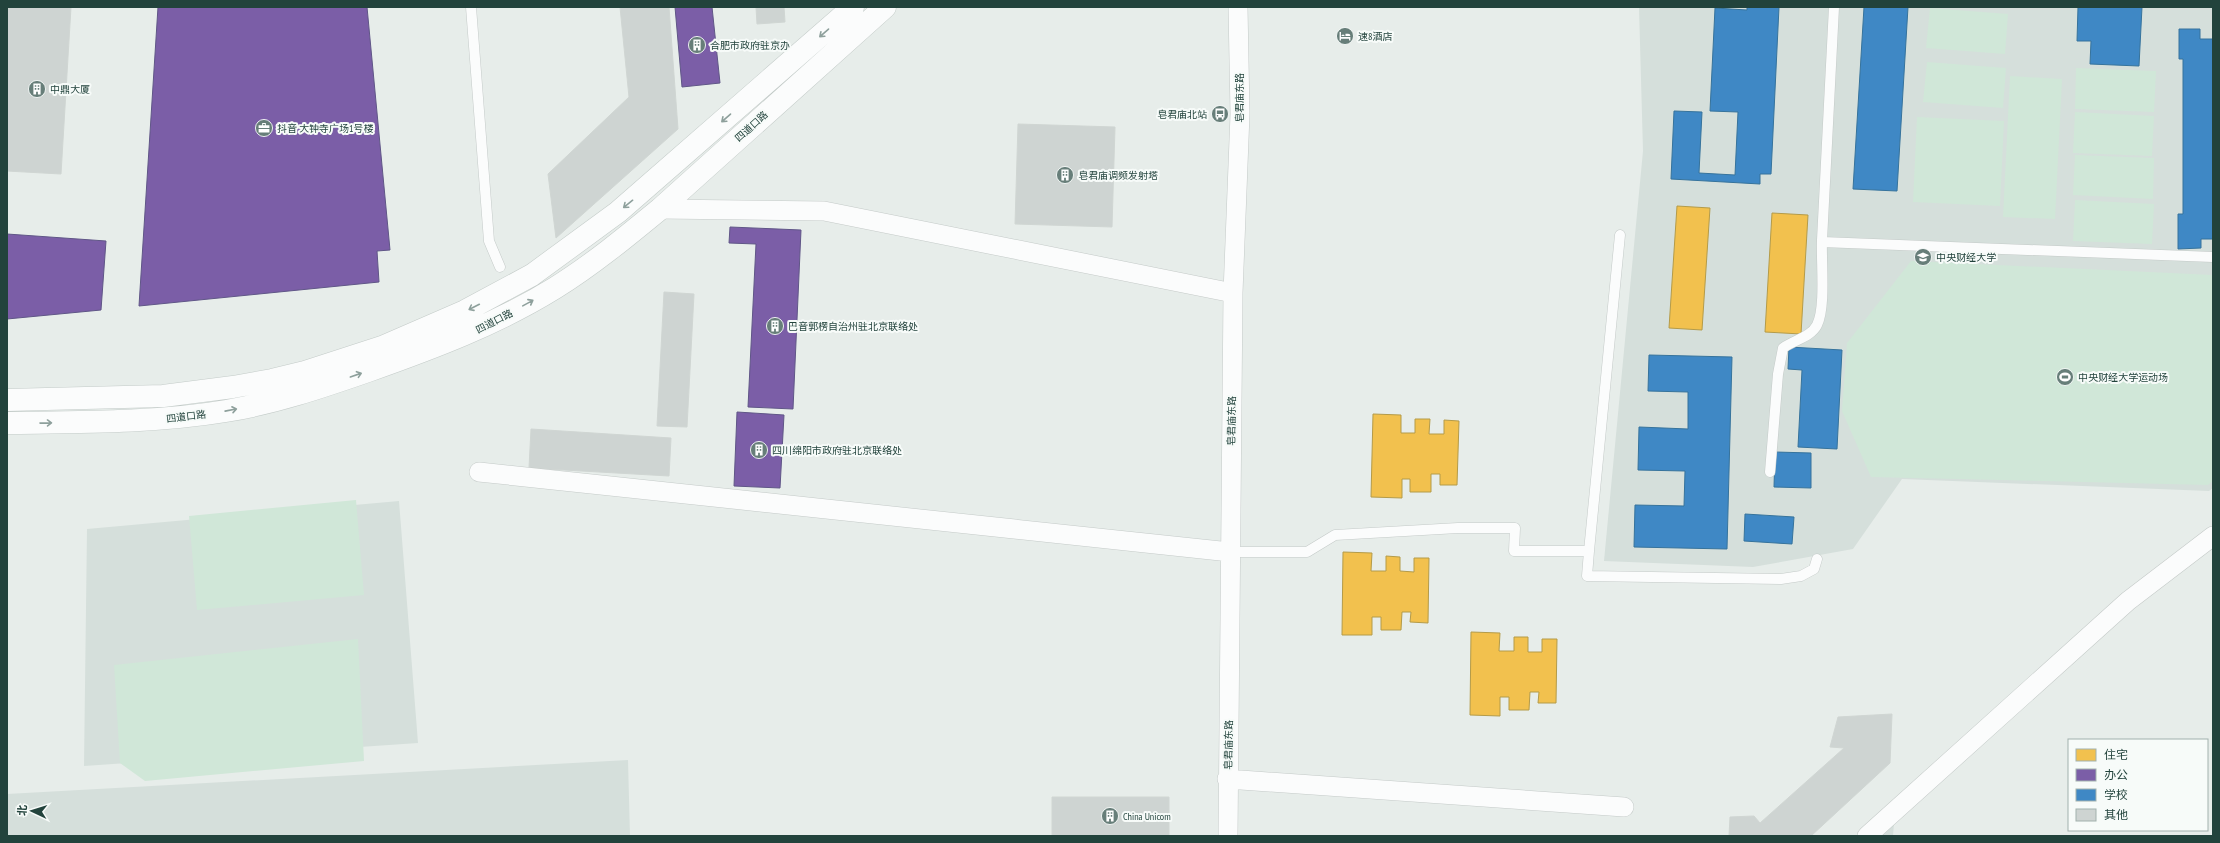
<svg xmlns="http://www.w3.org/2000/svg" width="2220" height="843" viewBox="0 0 2220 843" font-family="'PT Sans Narrow','Noto Sans SC',sans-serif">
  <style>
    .built { fill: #d5dfdb }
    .green { fill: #d0e7d8 }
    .homes { fill: #f2c14e; stroke: #b49b49 }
    .offices { fill: #7b5ea7; stroke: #605687 }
    .schools { fill: #3f88c5; stroke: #36739c }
    .building { fill: #ced4d2; stroke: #d0d6d3 }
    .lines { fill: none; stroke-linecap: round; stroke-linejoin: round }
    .lane-casing { stroke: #c4cac8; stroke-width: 11 }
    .street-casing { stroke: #c4cac8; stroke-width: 20 }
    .secondary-casing { stroke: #c3cbc8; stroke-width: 23 }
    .lane { stroke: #fbfcfc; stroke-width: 10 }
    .street { stroke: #fbfcfc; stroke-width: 19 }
    .secondary { stroke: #fbfcfc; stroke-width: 22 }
    .oneway { stroke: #8ea09c }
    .labels { text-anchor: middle; stroke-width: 4; stroke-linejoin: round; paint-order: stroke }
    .poi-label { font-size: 10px; fill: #22433c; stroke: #f7fbf9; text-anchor: start }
    .street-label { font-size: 10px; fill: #22433c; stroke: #f7fbf9 }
  </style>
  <rect width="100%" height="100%" fill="#e7edea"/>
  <path class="built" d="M1639,7H2213V488L2209,491L1902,479L1853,549L1753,567L1604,561L1643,151Z
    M399,501L418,743L84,766L87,529Z
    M628,760L630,836H7V794Z
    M1894,823L1893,836H1879Z"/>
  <path class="green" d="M1930,8L2008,14L2005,54L1926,48Z
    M1927,62L2006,68L2003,108L1923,102Z
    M2076,68L2156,71L2154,112L2075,109Z
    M2010,76L2062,79L2055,219L2003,217Z
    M2075,112L2154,116L2152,156L2073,153Z
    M1917,117L2004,121L2000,206L1913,202Z
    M2075,155L2154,158L2153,199L2073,195Z
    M2075,200L2154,204L2152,244L2073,241Z
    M1911,261L2213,275V481L2208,485L1871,477L1842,411L1847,343Z
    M356,500L364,595L197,610L189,516Z
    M358,639L364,761L145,781L120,763L114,665Z"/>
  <path class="homes" d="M1677,206L1710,208L1702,330L1669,328Z
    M1772,213L1808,215L1801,334L1765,332Z
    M1373,414L1401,415V433H1415V419H1430L1429,434H1444V420L1459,421L1457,485H1440V474H1431V492H1410V479H1402V498L1371,497Z
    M1343,552L1372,553L1371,571H1386V556L1400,557V571L1414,572V558H1429L1428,623L1410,622L1411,612H1402L1401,630H1381V617H1372V635H1342Z
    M1471,632L1500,633L1499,651H1514V637H1528V652H1542V639H1557L1556,703H1538L1539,692H1530L1529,710H1509V697H1500V716L1470,715Z"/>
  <path class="offices" d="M158,7H367L390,250L377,251L379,282L139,306Z
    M675,7H712L720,83L682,87Z
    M730,227L801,230L793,409L748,407L756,244L729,243Z
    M7,234L106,241L101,310L7,319Z
    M737,412L784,415L780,488L734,486Z"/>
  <path class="schools" d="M1747,7H1779L1771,174H1760V184L1671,179L1674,111L1702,112L1699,173L1735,175L1738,112L1710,111L1715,8L1747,10Z
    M1864,7H1908L1897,191L1853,189Z
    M2078,7H2142L2139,66L2090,64L2091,41H2077Z
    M2179,29H2200V39H2213V239H2201V248L2178,249V214H2183V59H2179Z
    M1789,347L1842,350L1837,449L1798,447L1802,370L1788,369Z
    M1649,355L1732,357L1727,549L1634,547L1635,505L1684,506L1685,471L1638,470L1639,427L1688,429V392L1648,391Z
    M1775,452L1811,453V488L1774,487Z
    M1745,514L1794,517L1792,544L1744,541Z"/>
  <path class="building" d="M7,7H71L61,174L7,171Z
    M620,7H669L678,129L556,238L548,174L629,97Z
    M756,7H784L785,22L757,24Z
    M1018,124L1115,127L1112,227L1015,224Z
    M664,292L694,294L687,427L657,426Z
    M531,429L671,438L669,476L529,468Z
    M1892,714L1890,763L1811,836H1729L1730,817L1754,816L1760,823L1844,748L1830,747L1838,717Z
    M1052,797H1169V836H1052Z"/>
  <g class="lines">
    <g class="lane-casing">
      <path id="lane" d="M471,7L489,241L500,267
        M1822,242L2213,257
        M1770,472L1778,374L1783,348C1794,340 1811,337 1817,325C1826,307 1821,262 1822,240C1826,163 1830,85 1834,7
        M1589,551L1587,576L1781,579L1801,576L1814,569L1817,559
        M1230,552H1307L1335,535L1458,528H1515L1514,551H1589L1620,235"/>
    </g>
    <g class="street-casing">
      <path id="street" d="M660,209L824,211L1233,293
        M479,472L1230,552
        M1227,779L1624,807
        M1228,836L1233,293L1240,114L1238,7
        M1867,836L2128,601L2213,536"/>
    </g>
    <g class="secondary-casing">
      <path id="secondary" d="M7,400L163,396L233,387L272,380L305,372L382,347L465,311L532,275L618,212L853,7
        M7,423C80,422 154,423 226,411C275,403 322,387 368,371C433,348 497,324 555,288C592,265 626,237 660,209L885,7"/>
    </g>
    <use href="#lane" class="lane"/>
    <use href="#street" class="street"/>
    <use href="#secondary" class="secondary"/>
  </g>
  <defs><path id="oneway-shaft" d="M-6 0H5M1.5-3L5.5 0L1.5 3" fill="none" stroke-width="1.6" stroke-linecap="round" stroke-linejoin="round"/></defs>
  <g class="oneway">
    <use href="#oneway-shaft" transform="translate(824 33) rotate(139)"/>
    <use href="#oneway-shaft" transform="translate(726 118) rotate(139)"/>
    <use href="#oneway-shaft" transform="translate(628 204) rotate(141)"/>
    <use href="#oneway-shaft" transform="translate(528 303) rotate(-29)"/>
    <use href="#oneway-shaft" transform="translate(474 307) rotate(153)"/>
    <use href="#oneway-shaft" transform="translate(356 375) rotate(-19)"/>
    <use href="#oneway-shaft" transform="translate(231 410) rotate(-11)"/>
    <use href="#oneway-shaft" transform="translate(46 423) rotate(-1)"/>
  </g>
  <defs>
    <g id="hotel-disc" transform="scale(0.9)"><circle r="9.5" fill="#677e79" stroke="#f7fbf9"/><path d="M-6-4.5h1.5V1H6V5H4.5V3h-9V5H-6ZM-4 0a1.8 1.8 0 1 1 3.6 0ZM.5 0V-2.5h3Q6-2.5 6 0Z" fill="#fff"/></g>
    <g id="building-disc" transform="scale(0.9)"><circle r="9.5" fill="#677e79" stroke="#f7fbf9"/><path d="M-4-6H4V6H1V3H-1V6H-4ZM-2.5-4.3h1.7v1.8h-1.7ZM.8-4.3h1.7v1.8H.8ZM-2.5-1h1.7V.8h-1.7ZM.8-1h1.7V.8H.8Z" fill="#fff"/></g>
    <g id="bus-disc" transform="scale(0.9)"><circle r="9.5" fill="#677e79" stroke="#f7fbf9"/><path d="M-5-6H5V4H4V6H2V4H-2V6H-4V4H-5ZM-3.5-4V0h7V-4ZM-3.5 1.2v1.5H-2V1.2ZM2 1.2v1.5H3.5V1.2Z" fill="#fff"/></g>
    <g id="office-disc" transform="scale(0.9)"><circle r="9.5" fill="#677e79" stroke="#f7fbf9"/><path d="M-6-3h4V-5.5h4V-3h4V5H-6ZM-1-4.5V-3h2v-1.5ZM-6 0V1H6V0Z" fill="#fff"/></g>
    <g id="university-disc" transform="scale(0.9)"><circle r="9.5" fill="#677e79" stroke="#f7fbf9"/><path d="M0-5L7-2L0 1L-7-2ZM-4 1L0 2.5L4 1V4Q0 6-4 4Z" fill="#fff"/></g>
    <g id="stadium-disc" transform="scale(0.9)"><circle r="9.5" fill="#677e79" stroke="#f7fbf9"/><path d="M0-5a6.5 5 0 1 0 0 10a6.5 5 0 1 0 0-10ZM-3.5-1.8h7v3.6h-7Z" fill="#fff"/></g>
  </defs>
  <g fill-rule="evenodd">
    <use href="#hotel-disc" x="1345" y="36"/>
    <use href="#building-disc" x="697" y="45"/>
    <use href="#building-disc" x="37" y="89"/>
    <use href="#bus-disc" x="1220" y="114"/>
    <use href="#office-disc" x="264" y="128"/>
    <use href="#building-disc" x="1065" y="175"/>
    <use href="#university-disc" x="1923" y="257"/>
    <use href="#building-disc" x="775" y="326"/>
    <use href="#stadium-disc" x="2065" y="377"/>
    <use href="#building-disc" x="759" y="450"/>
    <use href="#building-disc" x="1110" y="816"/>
  </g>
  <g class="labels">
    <g class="poi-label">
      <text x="1358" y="40">速8酒店</text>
      <text x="710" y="49">合肥市政府驻京办</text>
      <text x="50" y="93">中鼎大厦</text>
      <text x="1207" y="118" text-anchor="end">皂君庙北站</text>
      <text x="277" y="132">抖音 大钟寺广场1号楼</text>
      <text x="1078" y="179">皂君庙调频发射塔</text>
      <text x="1936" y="261">中央财经大学</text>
      <text x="788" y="330">巴音郭楞自治州驻北京联络处</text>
      <text x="2078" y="381">中央财经大学运动场</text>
      <text x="772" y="454">四川绵阳市政府驻北京联络处</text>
      <text x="1123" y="820">China Unicom</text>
    </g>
    <g class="street-label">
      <text transform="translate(1239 98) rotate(-90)" y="4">皂君庙东路</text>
      <text transform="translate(751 126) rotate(-42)" y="4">四道口路</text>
      <text transform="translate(494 321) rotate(-27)" y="4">四道口路</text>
      <text transform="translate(186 416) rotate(-7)" y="4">四道口路</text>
      <text transform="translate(1231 421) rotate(-89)" y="4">皂君庙东路</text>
      <text transform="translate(1228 745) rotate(-89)" y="4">皂君庙东路</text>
    </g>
  </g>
  <rect width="2220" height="843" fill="none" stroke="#22433c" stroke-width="16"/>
  <rect x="2068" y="739" width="140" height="92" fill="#f7fbf9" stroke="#a2b1ad"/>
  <rect x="2076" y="749" width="20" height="12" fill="#f2c14e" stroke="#a2b1ad"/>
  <text x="2104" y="759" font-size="12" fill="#22433c">住宅</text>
  <rect x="2076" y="769" width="20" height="12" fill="#7b5ea7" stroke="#a2b1ad"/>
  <text x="2104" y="779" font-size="12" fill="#22433c">办公</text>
  <rect x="2076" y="789" width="20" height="12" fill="#3f88c5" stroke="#a2b1ad"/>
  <text x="2104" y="799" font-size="12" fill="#22433c">学校</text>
  <rect x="2076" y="809" width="20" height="12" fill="#ced4d2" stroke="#a2b1ad"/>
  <text x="2104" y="819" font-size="12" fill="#22433c">其他</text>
  <g transform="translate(32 811) rotate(274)" stroke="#f7fbf9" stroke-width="3" paint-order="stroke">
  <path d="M0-3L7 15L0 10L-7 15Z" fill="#22433c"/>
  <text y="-6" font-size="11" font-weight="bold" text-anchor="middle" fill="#22433c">北</text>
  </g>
</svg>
